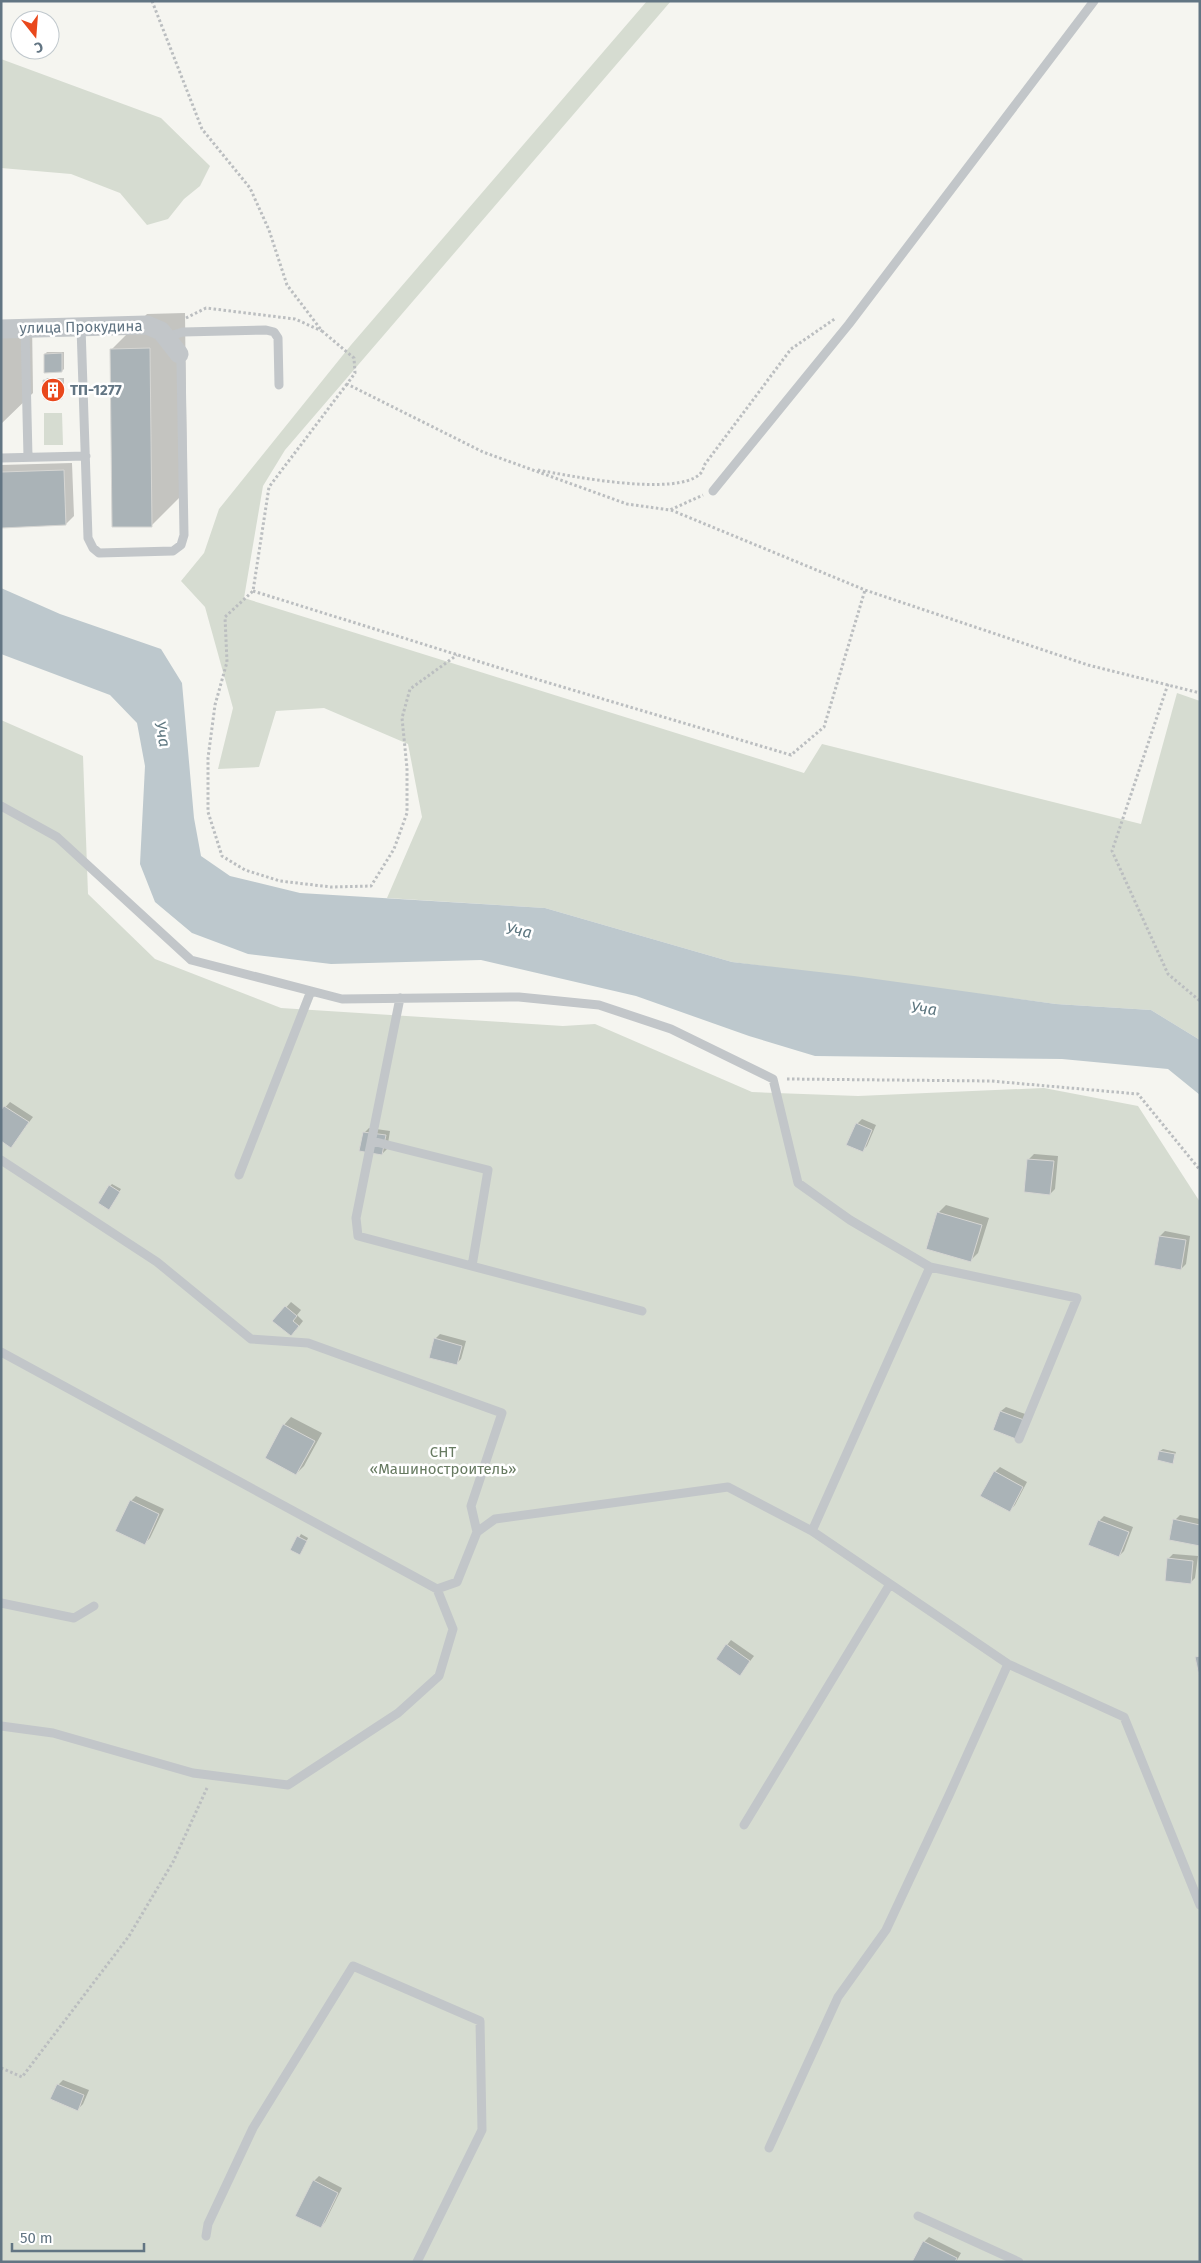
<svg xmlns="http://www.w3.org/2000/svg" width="1201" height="2263" viewBox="0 0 1201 2263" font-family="'Fira Sans',sans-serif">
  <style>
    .green { fill: #d6dcd1 }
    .water { fill: #bdc8cd }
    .shadow { fill: #0003 }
    .building { fill: #aab3b7; stroke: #d6d6d3 }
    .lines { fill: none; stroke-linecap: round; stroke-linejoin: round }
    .path { stroke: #bbbec0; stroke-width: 3; stroke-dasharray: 2.5 2.5; stroke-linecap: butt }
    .service { stroke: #c2c6c9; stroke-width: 9 }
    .minor { stroke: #c2c6c9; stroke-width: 19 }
    .labels { text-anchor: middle; stroke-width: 5; stroke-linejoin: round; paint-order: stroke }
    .street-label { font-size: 15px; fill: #627583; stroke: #fff }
    .poi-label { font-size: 15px; font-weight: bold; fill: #627583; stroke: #fff; text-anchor: start }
    .park-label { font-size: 15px; fill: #677a61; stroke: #fff }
    .water-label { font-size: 16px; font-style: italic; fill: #5e7780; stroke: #fff }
  </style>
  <rect width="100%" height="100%" fill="#f5f5f0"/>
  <path class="green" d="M647,1H671L285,450L263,486L244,598L804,773L822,744L1141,824L1177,693L1200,701V1040L1151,1010L1056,1004L732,962L545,908L387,898L422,817L408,744L324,708L276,711L259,767L218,769L233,708L205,607L181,581L204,553L219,509L351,345Z
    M1,59L161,118L210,166L200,186L184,199L168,219L147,225L120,193L71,174L1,168Z
    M44,413H62L63,445H44Z
    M1,720L83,756L88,894L155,959L281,1008L563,1026L595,1024L752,1092L858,1096L1044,1088L1138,1106L1200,1202V2262H1Z"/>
  <path class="water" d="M1,588L60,614L161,649L182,683L194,818L201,856L230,876L300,893L545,908L732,962L854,976L1056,1004L1151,1010L1200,1040V1095L1168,1069L1062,1059L815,1056L749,1036L636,996L481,960L331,964L248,954L192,933L155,902L140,864L145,766L137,723L110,695L1,654Z"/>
  <path class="shadow" d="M185,313L187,490L151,526L112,349L147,314Z
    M1,322H32L33,393L1,424Z
    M47,352H64V369L62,371L45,354Z
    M47,378H64V396L62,398L45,381Z
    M72,463L74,516L66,524L1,527V465Z
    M10,1102L33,1117L11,1146L1,1112Z
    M862,1119L876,1125L867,1146L862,1151L857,1124Z
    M369,1128L390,1131L387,1149L382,1154L364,1133Z
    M1034,1154L1058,1156L1055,1189L1050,1194L1029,1159Z
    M112,1184L121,1189L110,1206V1186Z
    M946,1205L989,1218L978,1253L970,1261L938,1213Z
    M1165,1231L1190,1236L1186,1264L1181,1269L1160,1236Z
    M291,1302L301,1310L297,1315L303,1321L296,1330L274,1321Z
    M440,1334L466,1341L461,1359L456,1364L435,1339Z
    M1006,1407L1028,1415L1016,1438L1001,1411Z
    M291,1417L322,1433L304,1466L296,1474L284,1425Z
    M1163,1449L1176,1452L1172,1462L1160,1451Z
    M1000,1467L1027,1482L1015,1505L1010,1510L995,1472Z
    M136,1496L164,1509L150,1538L145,1543L131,1501Z
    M1180,1515L1200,1519V1545L1175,1520Z
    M1104,1516L1133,1527L1124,1551L1119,1556L1099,1521Z
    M301,1534L308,1538L302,1551L292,1550Z
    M1173,1554L1198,1556L1195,1578L1190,1583L1168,1559Z
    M731,1640L754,1656L744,1669L727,1645Z
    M63,2080L89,2090L83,2104L78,2109L58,2085Z
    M319,2176L342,2188L325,2222L321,2227L314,2181Z
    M929,2237L961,2253L956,2262H913L924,2242Z"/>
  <path class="building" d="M150,348L152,527H112L110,349Z
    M62,353V372L44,373V354Z
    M43,380H62V399H44Z
    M64,470L66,525L1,528V472Z
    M4,1106L29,1122L11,1148L1,1141V1110Z
    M856,1123L872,1130L863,1152L846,1145Z
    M363,1132L386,1135L382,1155L359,1151Z
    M1027,1159L1054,1161L1050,1195L1024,1192Z
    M109,1185L120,1192L109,1210L98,1203Z
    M937,1212L982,1225L971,1262L926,1249Z
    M1159,1236L1186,1240L1181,1270L1154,1265Z
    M285,1306L297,1316L293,1321L299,1326L291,1336L272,1321Z
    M434,1338L462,1346L457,1365L429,1358Z
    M1000,1411L1024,1420L1016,1439L993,1430Z
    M283,1424L315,1441L296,1475L265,1458Z
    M1159,1451L1175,1454L1173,1464L1157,1460Z
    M994,1471L1023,1487L1010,1512L980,1496Z
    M130,1500L159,1514L145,1545L115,1531Z
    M1173,1519L1200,1525V1546L1169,1540Z
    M1098,1520L1129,1532L1119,1557L1088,1545Z
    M297,1536L307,1541L300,1555L290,1550Z
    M1167,1558L1193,1561L1191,1584L1165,1581Z
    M726,1644L750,1661L740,1676L716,1659Z
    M1200,1656V1680L1195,1657Z
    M57,2084L84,2095L78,2111L50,2099Z
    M313,2180L338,2193L321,2228L295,2216Z
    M923,2241L957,2258L955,2262H912Z"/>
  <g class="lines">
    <path class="path" d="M152,1L202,129L250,188L269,230L287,285L322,331L354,358L355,373L347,384L483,452L627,504L670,510L703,495
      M186,318L206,308L295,319L322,331
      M347,384L269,487L253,591L225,617L227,662L215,705L208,758V812L222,856L245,870L280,881L331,887L371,886L394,849L407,813V768L402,718L410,689L457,655
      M538,470C570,476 676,497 700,474C702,472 704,467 705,464L791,349L836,318
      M671,510L865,590L1088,665L1200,693
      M253,591L519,674L791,755L824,727L865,590
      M1168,684L1112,851L1168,974L1200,1001
      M787,1079L991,1081L1138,1094L1200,1170
      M1,2068L22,2077L129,1936L173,1862L207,1788"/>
    <path class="service" d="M81,327L88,538L93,548L99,553L173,551L181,545L184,535L181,363L179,354
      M25,328L28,457
      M166,337L183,332L266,330L274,332L278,338L279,385
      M1,458L86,456
      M713,491L849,324L1094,1
      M1,806L57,837L191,960L342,999L519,997L599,1005L671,1029L773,1079L798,1183L850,1220L930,1267L1077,1298L1019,1439
      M400,998L356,1218L358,1236L642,1311
      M372,1141L488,1170L472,1266
      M1,1160L157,1262L251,1339L308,1343L502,1413L471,1506L477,1532
      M239,1175L311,991
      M1,1352L437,1589L453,1629L439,1676L398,1713L288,1785L193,1773L53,1733L1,1726
      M812,1531L930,1267
      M437,1589L457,1582L477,1532L495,1519L728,1487L812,1531L1008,1664L1124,1717L1200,1905
      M1,1603L74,1618L94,1606
      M744,1825L890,1584
      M769,2148L838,1997L886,1930L950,1793L1008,1664
      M918,2216L1019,2262
      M206,2236L208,2224L253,2128L353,1966L480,2021L482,2130L417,2262"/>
    <path class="minor" d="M1,329L147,325L161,331L179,354"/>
  </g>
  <defs>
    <g id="building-disc" transform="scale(1.25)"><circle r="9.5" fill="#e9481c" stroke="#fff"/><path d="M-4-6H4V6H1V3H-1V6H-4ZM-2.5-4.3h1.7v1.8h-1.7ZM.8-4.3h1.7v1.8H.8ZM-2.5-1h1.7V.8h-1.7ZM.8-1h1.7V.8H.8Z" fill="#fff"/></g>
  </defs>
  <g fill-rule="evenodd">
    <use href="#building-disc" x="53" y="390"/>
  </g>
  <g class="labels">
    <g class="street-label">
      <text transform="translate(81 327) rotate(-1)" y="5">улица Прокудина</text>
    </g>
    <g class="poi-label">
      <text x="70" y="395">ТП-1277</text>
    </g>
    <g class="park-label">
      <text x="443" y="1457">СНТ<tspan x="443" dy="17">«Машиностроитель»</tspan></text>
    </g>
    <g class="water-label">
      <text transform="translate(163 734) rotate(78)" y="6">Уча</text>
      <text transform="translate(519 930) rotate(11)" y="6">Уча</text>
      <text transform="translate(924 1008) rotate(6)" y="6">Уча</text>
    </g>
  </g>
  <rect width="1201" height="2263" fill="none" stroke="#627583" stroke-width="5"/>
  <g transform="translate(35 35) rotate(163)"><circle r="24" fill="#ffffff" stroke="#c0c8cd"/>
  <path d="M0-4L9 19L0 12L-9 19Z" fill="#e9481c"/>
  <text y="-8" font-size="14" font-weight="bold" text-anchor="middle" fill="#627583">С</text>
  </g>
  <path d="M12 2243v8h132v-8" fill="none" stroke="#627583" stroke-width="2.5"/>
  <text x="20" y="2243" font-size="15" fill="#627583" stroke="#ffffff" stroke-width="4" paint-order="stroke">50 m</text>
</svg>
